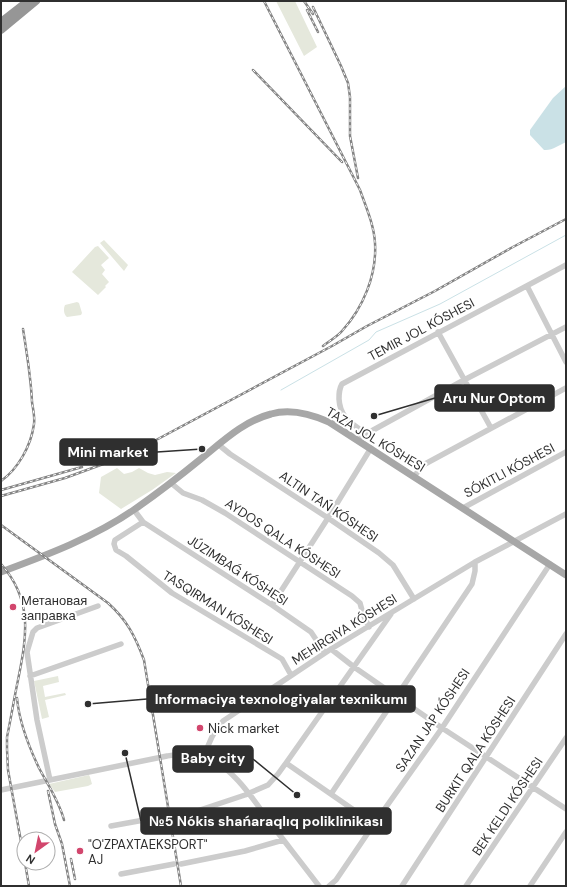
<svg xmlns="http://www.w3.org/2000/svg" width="567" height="887" viewBox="0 0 567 887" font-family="'DM Sans',sans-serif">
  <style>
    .green { fill: #e5e8dc }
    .water { fill: #cae1e6 }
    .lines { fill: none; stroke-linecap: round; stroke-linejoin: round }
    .stream { stroke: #cae1e6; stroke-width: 1 }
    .minor { stroke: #ccc; stroke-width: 5.5 }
    .major { stroke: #a7a7a7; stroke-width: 7 }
    .highway { stroke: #969696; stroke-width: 8 }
    .rail-casing { stroke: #848484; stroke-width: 2.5 }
    .rail { stroke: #fff; stroke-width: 1; stroke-dasharray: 3; stroke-linecap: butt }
    .poi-dot { fill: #d2466d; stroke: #fff; stroke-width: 1.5 }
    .labels { text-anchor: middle; stroke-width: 4; stroke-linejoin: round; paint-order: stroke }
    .street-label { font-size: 13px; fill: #2f2f2f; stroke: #fff }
    .poi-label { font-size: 13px; fill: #2f2f2f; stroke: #fff; text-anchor: start }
    .leader { fill: none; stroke: #2f2f2f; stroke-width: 1.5 }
    .callout-dot { fill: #2f2f2f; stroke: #fff; stroke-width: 1.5 }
    .callout { fill: #2f2f2f; stroke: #2f2f2f; stroke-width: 1.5 }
    .callout-label { font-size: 14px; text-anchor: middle; font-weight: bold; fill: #fff }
  </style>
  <rect width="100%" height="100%" fill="#fff"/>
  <path class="green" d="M276,1H295L317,47L304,56Z
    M104,240L128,265L124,271L100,243Z
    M98,246L109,258L101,265L105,270L102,274L109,282L105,286L106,287L98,295L72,272L95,247Z
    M77,302L79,303L82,313L81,315L67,317C64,315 63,309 65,305Z
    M117,468L124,474L132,472L139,468L148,473L155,475L167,472L176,473L152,490L121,509L99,493L101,477Z
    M58,676L59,682L43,686L45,697L65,693L66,695L45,700L49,717L42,719L34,681Z
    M89,775L90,777L92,784L88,786L55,792L49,784Z"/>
  <path class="water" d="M566,86V142C559,145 552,151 544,150L530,135V130L553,98Z"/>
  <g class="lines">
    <path class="stream" d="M281,390L369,340L376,332L440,304L566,235"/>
    <path class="minor" d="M527,286L566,362
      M438,332L491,428
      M366,434C352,423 340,418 339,399C339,393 339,389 342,384L566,265
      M357,439L464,380L566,327
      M219,445L230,454L328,518L379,553L393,565L414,599
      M414,476L425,464L566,388
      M171,483L183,493L202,500L225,513L352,596L360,603L363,614L369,627
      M463,508L566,452
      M134,510L143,522L272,605L311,632L325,653
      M143,522L115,540L114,544L116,550L126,556L172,593L282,659L291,675
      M272,605L328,518L371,448
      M331,649L354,667L442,728L566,809
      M30,676L121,644
      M205,756C208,743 214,731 223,721L331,649L475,562L566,514
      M286,763L374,824
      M50,780L37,720L27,652L33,632L37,628L98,606
      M1,790L167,756C181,754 194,752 207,757C236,770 254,801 272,825C288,846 304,866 319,886
      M331,794L472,584L475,571V562
      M176,818L245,795L268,785L278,774L286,763L391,614
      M111,826L166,816
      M181,864L245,851L283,840
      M121,874L174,864
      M329,886L336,880L374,824L442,728L550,564
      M402,886L566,634
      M466,886L566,738
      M530,886L566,832"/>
    <path class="major" d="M1,572C47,555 95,537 135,509C158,493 180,476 202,458C223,441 244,421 271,414C291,408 311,414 329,422L566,575"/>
    <path class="highway" d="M1,22L28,1
      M1,30L36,1"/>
    <g class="rail-casing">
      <path id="rail" d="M264,1L360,190C366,207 374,225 375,243C377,275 363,308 342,331C337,337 329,341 323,346
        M304,1L313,14
        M313,7L341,66L348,83L350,97V136L358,178
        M307,10L318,32
        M253,70L342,162
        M1,481C18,469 31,446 34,424C35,417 33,409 32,402C31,378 27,354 23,329
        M1,490L82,467
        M1,496L65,478L117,459L143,447L332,346L367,326L435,291L511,248L566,219
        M1,525L108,603C127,620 135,636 144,660L181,886
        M1,564C33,600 27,636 18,680C14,699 11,718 7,737V749L8,770L24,858
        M17,698C19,721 29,747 39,768C48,785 59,801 64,820
        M48,791L55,824L62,844L70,886
        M71,859L75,879
        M25,863L29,886"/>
    </g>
    <use href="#rail" class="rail"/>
  </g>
  <g class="poi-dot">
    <circle cx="13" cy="607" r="4"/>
    <circle cx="200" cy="728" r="4"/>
    <circle cx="80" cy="851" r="4"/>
  </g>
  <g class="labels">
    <g class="street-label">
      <text transform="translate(421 329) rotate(-28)" y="5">TEMIR JOL KÓSHESI</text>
      <text transform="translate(376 439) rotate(31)" y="5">TAZA JOL KÓSHESI</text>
      <text transform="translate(509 470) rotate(-28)" y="5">SÓKITLI KÓSHESI</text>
      <text transform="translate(329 506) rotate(34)" y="5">ALTIN TAŃ KÓSHESI</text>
      <text transform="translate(283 538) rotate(33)" y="5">AYDOS QALA KÓSHESI</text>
      <text transform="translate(238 570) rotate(33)" y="5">JÚZIMBAǴ KÓSHESI</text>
      <text transform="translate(218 607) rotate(32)" y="5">TASQIRMAN KÓSHESI</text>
      <text transform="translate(344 629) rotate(-32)" y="5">MEHIRGIYA KÓSHESI</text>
      <text transform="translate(432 720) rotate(-56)" y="5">SAZAN JAP KÓSHESI</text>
      <text transform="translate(475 754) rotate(-57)" y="5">BURKIT QALA KÓSHESI</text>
      <text transform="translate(507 806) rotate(-56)" y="5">BEK KELDI KÓSHESI</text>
    </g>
    <g class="poi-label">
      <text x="21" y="605">Метановая<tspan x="21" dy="15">заправка</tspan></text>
      <text x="208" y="733">Nick market</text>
      <text x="88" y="849">"O'ZPAXTAEKSPORT"<tspan x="88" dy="15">AJ</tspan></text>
    </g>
  </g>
  <path class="leader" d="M374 416L435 398M202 449L157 452M88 704L147 699M297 795L253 759M125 753L141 821"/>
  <g class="callout-dot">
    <circle cx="374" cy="416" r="4"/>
    <circle cx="202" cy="449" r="4"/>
    <circle cx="88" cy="704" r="4"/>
    <circle cx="297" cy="795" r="4"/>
    <circle cx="125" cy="753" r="4"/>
  </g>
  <g class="callout">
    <rect x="435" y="385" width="119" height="26" rx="4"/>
    <rect x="60" y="439" width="97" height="26" rx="4"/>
    <rect x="147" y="686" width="268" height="26" rx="4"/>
    <rect x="173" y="746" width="80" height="26" rx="4"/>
    <rect x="141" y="808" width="250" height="26" rx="4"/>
  </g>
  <g class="callout-label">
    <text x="494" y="403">Aru Nur Optom</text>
    <text x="108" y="457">Mini market</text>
    <text x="281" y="704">Informaciya texnologiyalar texnikumı</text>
    <text x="213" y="763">Baby city</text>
    <text x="266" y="826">№5 Nókis shańaraqlıq poliklinikası</text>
  </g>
  <rect width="567" height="887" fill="none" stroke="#2f2f2f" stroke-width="4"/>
  <g transform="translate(36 851) rotate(213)"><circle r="19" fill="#ffffff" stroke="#acacac"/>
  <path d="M0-3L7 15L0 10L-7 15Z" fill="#d2466d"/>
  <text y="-6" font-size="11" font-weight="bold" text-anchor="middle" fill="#2f2f2f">N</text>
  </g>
</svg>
